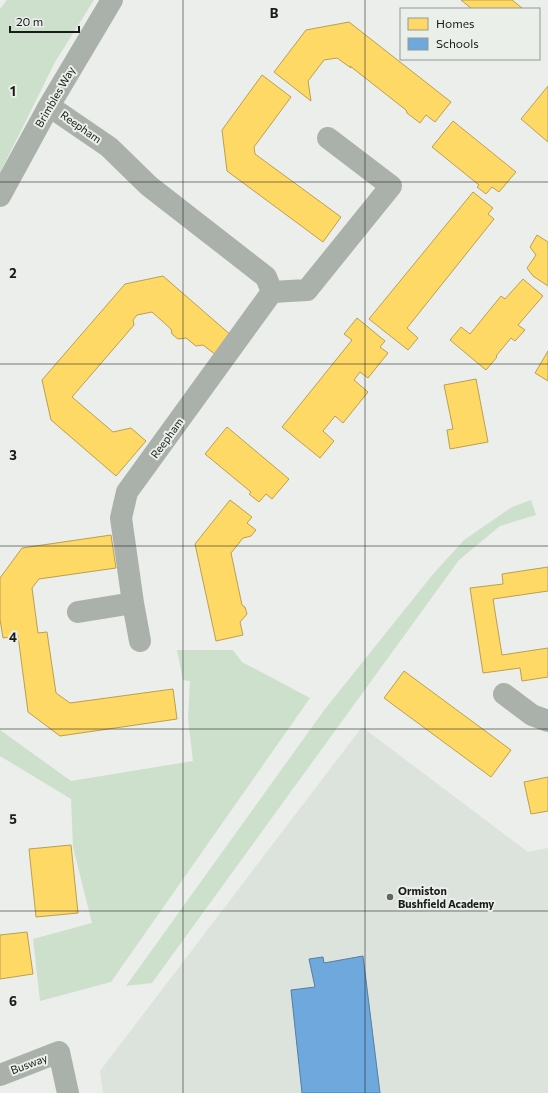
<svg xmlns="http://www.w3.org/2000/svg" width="548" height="1093" viewBox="0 0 548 1093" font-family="Commissioner,sans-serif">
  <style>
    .built { fill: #dbe3dc }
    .green { fill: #cce0cc }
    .homes { fill: #ffd966; stroke: #baa04f }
    .schools { fill: #6fa8dc; stroke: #557ea2 }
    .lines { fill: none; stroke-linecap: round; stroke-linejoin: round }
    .minor { stroke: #aab0aa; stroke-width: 22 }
    .grid { fill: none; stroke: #191b1a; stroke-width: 1; stroke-opacity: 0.55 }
    .poi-dot { fill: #626563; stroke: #eaefea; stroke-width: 1.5 }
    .labels { text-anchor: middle; stroke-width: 4; stroke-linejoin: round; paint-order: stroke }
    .street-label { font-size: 11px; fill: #191b1a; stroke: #eaefea }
    .poi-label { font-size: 11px; font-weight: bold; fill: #191b1a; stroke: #eaefea; text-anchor: start }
    .grid-label { font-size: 13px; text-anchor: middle; font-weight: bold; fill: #191b1a; stroke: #eaefea; stroke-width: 4; stroke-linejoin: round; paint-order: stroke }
  </style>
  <rect width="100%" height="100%" fill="#ebeeeb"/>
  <path class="built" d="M362,727L528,852L548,848V1093H103L100,1071Z"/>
  <path class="green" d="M7,0H94L55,62L0,173V9Z
    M531,500L536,515L500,526L459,560L152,983L126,986L325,709L434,573L464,540L512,507Z
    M177,650H233L242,662L310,698L111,982L40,1001L33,939L92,923L73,847L71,799L0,756V730L71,781L193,761L188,718L190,681L183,680Z"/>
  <path class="homes" d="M461,0H512L522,8V9H472Z
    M349,22L451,102L435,122L426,115L420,123L407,113L406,110L350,66L351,68L337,58L324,60L308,81L311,101L274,72L306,30Z
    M262,75L291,97L254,147L255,154L341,217L323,242L227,171L222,130Z
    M548,86V142L521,119Z
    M453,121L516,172L499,192L492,187L486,194L477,187L479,185L432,147Z
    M473,192L493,208L488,214L494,219L407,328L418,338L408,350L369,319Z
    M537,235L548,242V286L533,276L527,268L536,255L530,247Z
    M163,276L232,336L216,355L203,345L196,346L186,338L178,339L172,334L171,329L152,312L137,315L133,320L134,325L72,397L113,432L131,428L146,441L116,476L51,420L42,380L125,284Z
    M523,279L543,296L518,325L525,330L515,341L511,338L496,356L497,357L486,370L450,340L461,327L470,334L501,296L505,299Z
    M357,318L385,341L380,347L388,353L368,378L360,372L354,380L368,392L343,423L335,416L323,431L334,441L320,458L282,427L352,340L344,334Z
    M548,351V381L535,373Z
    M476,379L488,442L450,449L447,430L453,429L444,385Z
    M227,427L289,479L272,499L266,494L259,502L249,494L251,492L205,454Z
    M230,500L252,517L247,523L256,530L251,536L243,538L231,553L242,605L245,607L247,614L240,622L243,635L216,641L195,544Z
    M111,535L116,568L39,579L32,588L38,633L47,632L56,693L70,703L173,689L177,719L60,736L28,712L18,636L3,638L0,619V578L22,548Z
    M548,567V591L493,599L502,655L548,648V677L522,681L520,668L483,673L470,588L503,584L502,574Z
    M404,671L511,750L491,777L384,698Z
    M548,777V811L531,814L524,782Z
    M71,845L78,913L36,917L29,849Z
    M27,932L33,974L0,979V935Z"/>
  <path class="schools" d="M363,956L380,1093H302L291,990L315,987L309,959L323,957L324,963Z"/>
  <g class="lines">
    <path class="minor" d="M49,106L109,147L149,186L266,277L272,292L307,290L391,186L328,138
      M0,196L49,106L112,0
      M78,612L133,603
      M140,641L133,603L121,518L127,492L272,292
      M504,694L532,715L548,721
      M0,1075L59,1052L68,1093"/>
  </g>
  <path class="grid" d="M183,0V1093M365,0V1093M0,182H548M0,364H548M0,546H548M0,729H548M0,911H548"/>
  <circle class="poi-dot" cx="390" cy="897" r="4"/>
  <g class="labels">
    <g class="street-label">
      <text transform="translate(55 97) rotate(-60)" y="4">Brimbles Way</text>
      <text transform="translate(81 127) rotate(35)" y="4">Reepham</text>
      <text transform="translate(167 438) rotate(-54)" y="4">Reepham</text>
      <text transform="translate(29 1064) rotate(-21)" y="4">Busway</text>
    </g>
    <g class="poi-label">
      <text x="398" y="895">Ormiston<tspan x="398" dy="13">Bushfield Academy</tspan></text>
    </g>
  </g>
  <g class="grid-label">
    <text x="274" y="18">B</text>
    <text x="13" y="96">1</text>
    <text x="13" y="278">2</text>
    <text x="13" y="460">3</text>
    <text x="13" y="642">4</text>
    <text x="13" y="824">5</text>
    <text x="13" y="1006">6</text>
  </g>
  <rect x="400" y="8" width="140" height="52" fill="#eaefea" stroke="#969a97"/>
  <rect x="408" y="18" width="20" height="12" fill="#ffd966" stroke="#969a97"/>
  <text x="436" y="28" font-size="12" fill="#191b1a">Homes</text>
  <rect x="408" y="38" width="20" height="12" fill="#6fa8dc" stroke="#969a97"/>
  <text x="436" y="48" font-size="12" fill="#191b1a">Schools</text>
  <path d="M10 26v6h69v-6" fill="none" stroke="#191b1a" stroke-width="2"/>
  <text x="16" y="26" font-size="12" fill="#191b1a" stroke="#eaefea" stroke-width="3" paint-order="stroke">20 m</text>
</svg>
